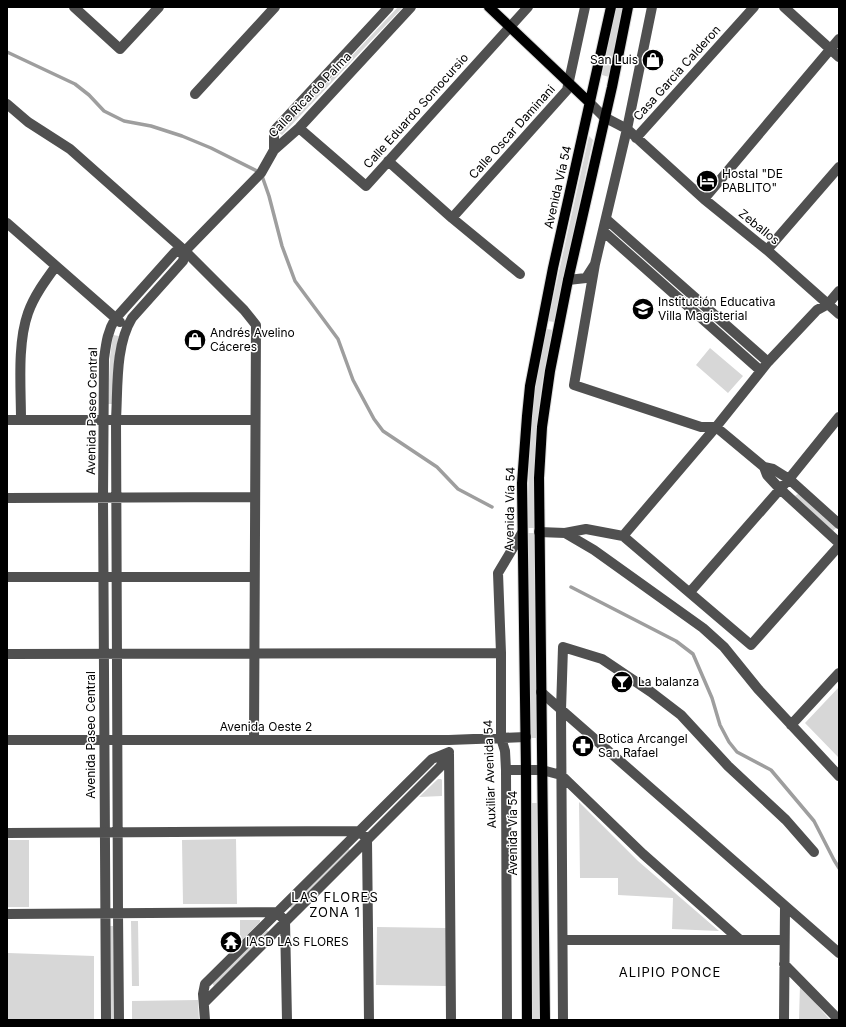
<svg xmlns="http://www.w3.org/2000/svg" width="846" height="1027" viewBox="0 0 846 1027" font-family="Inter,sans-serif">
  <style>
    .green { fill: #d7d7d7 }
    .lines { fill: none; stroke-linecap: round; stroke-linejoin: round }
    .stream { stroke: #9e9e9e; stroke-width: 3.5 }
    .major-casing { stroke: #dbdbdb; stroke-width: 12 }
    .minor { stroke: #505050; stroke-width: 10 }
    .major { stroke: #000; stroke-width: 10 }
    .labels { text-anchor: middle; stroke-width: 3; stroke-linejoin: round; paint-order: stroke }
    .poi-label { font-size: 12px; fill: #000; stroke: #fff; text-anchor: start }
    .street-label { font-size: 12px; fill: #000; stroke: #fff }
    .neighbourhood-label { font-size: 13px; letter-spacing: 1px; fill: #000; stroke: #fff }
  </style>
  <rect width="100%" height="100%" fill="#fff"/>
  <path class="green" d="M398,7H403L282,135L279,133Z
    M616,7H623L609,77L602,75Z
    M589,136L593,140L554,322L548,321Z
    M547,329L553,330C549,348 545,366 542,384C535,432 535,480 534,528H528C528,480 529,431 536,383C538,365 543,347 547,329Z
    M113,335L119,336L115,358L112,404H108L110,357Z
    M710,348L743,376L728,393L696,365Z
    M799,493L837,527L833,531L795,496Z
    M528,533H534L537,738H530Z
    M839,687V758L805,723Z
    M438,779H441L442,780V796L419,797Z
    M579,802L638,861L719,931L672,929L673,898L618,895V878H580Z
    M531,803H538L539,1020H532Z
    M236,839L237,904H183L182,840Z
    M7,840H29V907H7Z
    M348,848L351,851L292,909L289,906Z
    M240,920H260V922L242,940L240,939Z
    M131,921H138L139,986H132Z
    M110,926H113L115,1020H111Z
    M377,927L446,928V986L376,985Z
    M267,930L269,933L214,986L212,983Z
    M8,953L94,956V1020H7Z
    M800,985L830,1020H799Z
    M198,1000L199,1020H132V1001Z"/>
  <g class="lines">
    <path class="stream" d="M7,52L75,84L89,95L104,111L124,121L151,126L182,136L211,148L261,173L269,196L282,246L295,281L338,339L353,380L374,419L383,431L437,467L458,489L492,507
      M571,587L676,641L693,654L712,698L720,725L729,742L737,752L771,770L814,821L834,860L839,868"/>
    <g class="major-casing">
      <path id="major" d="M489,7L590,103
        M527,1020L526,770L522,483L527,416L530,386L553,268L611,7
        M545,1020L539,478L542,427L550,371L568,280L612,87L628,7"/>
    </g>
    <path class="minor" d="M74,7L120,49L159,7
      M784,7L839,57
      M195,94L275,7
      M590,103L604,117L627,129L704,199L767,250L839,314
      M7,104L28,122L70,149L185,251L244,310L256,325L254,740
      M299,128L366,186L528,7
      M636,138L754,7
      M274,150V131L389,7
      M388,161L452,218L520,274
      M704,199L839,39
      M452,218L567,90L585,7
      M606,219L768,362
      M7,223L120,322
      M603,231L761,371
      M767,250L839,167
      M185,251L261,173L274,150L299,128L411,7
      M595,264L574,385L701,427H716L764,467L773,469L789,479L839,524
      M568,280L586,278L595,264L627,129L652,7
      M7,420H255
      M21,420C21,388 17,344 28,313C34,296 45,281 56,266
      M764,467L767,475L780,489L839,543
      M7,498L255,497
      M539,532L565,533L594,550L703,628L724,647L758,689L839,776
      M565,533L586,529L623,536L751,645L839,546
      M623,536L716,427L768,362L817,310L828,304L839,291
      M7,577H254
      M690,592L789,479L839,417
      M7,654L501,653
      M541,692L839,953
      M791,725L839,673
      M7,740H449L526,737
      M449,754L451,1020
      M506,770H542L561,775L643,854L739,939
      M7,833L360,831L367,840L369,1020
      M7,914L277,912L285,921L287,1020
      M563,940H784
      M784,964L839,1020
      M205,1002L440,767L449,752
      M106,1020L103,498L104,359C106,345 107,332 115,319L175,252L185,251
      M119,1020L118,913L116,419C118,388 115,346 132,318L183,261L185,251
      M205,1020L203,994L205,984L432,759L449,752
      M507,1020L506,770L505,751L501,738V653L498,573L522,533
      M563,1020L561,710L563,647L602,659L651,692L681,715L728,766L786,820L814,852
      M784,1020L785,906"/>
    <use href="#major" class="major"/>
  </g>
  <defs>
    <g id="shop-disc" transform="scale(1.15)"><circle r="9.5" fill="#000" stroke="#fff"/><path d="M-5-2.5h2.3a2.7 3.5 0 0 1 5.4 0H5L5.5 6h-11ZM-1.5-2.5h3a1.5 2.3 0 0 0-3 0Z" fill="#fff"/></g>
    <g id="hotel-disc" transform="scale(1.15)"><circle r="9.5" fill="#000" stroke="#fff"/><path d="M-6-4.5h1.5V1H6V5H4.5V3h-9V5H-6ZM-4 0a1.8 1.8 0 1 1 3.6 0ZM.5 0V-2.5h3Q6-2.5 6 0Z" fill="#fff"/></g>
    <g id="school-disc" transform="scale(1.15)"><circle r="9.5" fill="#000" stroke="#fff"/><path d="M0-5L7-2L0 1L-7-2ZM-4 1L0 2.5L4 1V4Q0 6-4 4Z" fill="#fff"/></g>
    <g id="bar-disc" transform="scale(1.15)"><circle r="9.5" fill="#000" stroke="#fff"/><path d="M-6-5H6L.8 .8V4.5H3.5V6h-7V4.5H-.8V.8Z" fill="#fff"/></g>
    <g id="pharmacy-disc" transform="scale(1.15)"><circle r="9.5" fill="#000" stroke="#fff"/><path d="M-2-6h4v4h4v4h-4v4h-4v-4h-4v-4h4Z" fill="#fff"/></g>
    <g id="temple-disc" transform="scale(1.15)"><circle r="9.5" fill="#000" stroke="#fff"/><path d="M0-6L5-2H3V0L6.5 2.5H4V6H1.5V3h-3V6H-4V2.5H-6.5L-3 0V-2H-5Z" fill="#fff"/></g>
  </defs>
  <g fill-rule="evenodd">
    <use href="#shop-disc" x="653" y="60"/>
    <use href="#hotel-disc" x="707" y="181"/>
    <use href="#school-disc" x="643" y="309"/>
    <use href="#shop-disc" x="195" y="340"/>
    <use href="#bar-disc" x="622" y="682"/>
    <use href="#pharmacy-disc" x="583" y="746"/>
    <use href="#temple-disc" x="231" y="942"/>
  </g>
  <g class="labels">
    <g class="poi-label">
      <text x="638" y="64" text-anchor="end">San Luis</text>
      <text x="722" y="178">Hostal "DE<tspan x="722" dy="14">PABLITO"</tspan></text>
      <text x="658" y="306">Institución Educativa<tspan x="658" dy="14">Villa Magisterial</tspan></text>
      <text x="210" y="337">Andrés Avelino<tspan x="210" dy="14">Cáceres</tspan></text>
      <text x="638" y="686">La balanza</text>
      <text x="598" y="743">Botica Arcangel<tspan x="598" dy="14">San Rafael</tspan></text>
      <text x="246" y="946">IASD LAS FLORES</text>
    </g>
    <g class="street-label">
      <text transform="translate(677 73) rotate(-48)" y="4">Casa Garcia Calderon</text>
      <text transform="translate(310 95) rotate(-46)" y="4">Calle Ricardo Palma</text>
      <text transform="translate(416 111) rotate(-48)" y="4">Calle Eduardo Somocursio</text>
      <text transform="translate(512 132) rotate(-48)" y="4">Calle Oscar Daminani</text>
      <text transform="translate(558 187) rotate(-77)" y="4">Avenida Vía 54</text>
      <text transform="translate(759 227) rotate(39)" y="4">Zeballos</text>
      <text transform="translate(92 411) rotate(-89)" y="4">Avenida Paseo Central</text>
      <text transform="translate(510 509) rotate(-89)" y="4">Avenida Vía 54</text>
      <text x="266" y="731">Avenida Oeste 2</text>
      <text transform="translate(91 735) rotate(-90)" y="4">Avenida Paseo Central</text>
      <text transform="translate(490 774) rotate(-92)" y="4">Auxiliar Avenida 54</text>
      <text transform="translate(513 833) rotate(-90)" y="4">Avenida Vía 54</text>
    </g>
    <g class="neighbourhood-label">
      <text x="335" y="902">LAS FLORES<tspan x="335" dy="15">ZONA 1</tspan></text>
      <text x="670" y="977">ALIPIO PONCE</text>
    </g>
  </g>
  <rect width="846" height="1027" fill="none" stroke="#000000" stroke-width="16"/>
</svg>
